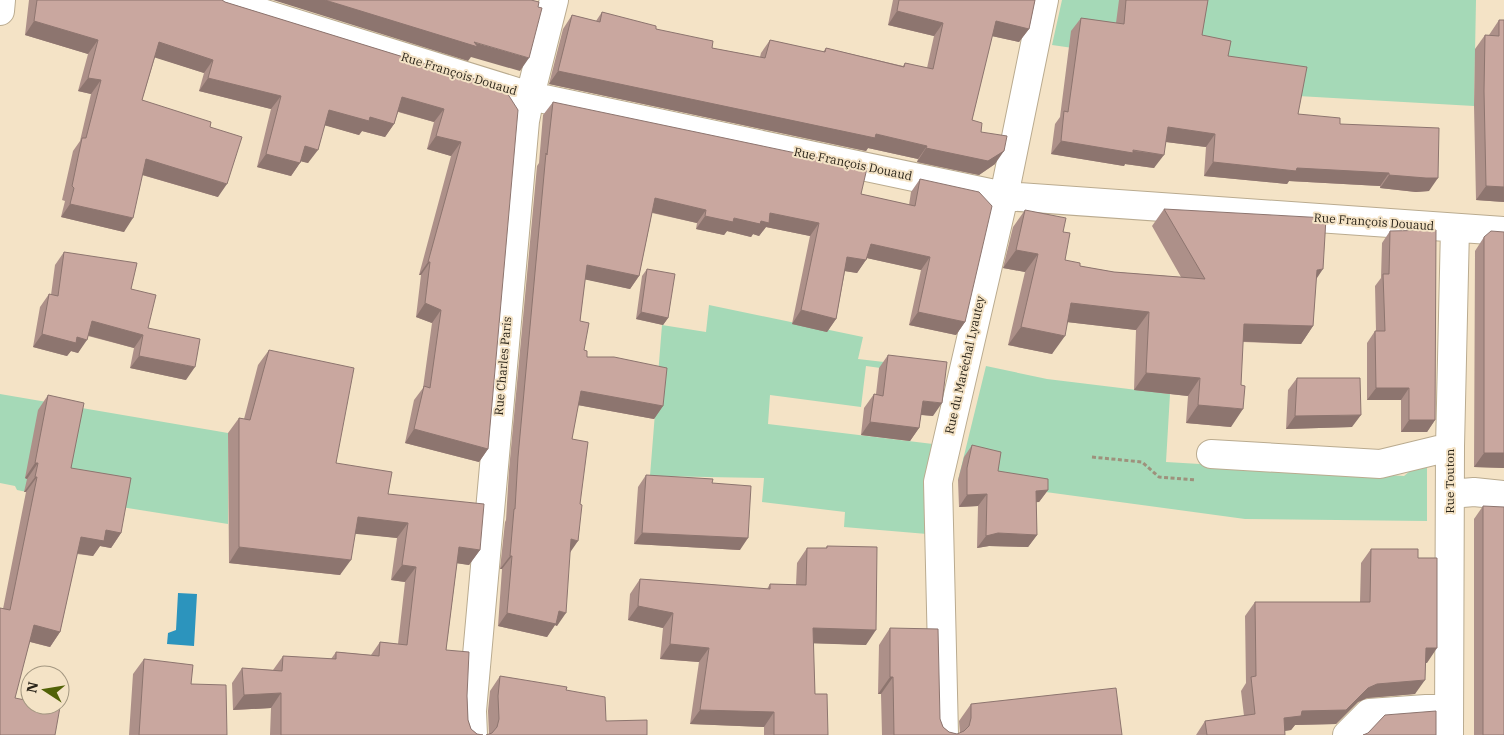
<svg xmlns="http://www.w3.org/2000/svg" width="1504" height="735" viewBox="0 0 1504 735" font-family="'IBM Plex Serif',serif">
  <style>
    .green { fill: #a5d9b7 }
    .water { fill: #2c94bd }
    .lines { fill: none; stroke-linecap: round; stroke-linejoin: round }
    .minor-casing { stroke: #baab8f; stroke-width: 30 }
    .path { stroke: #9e917c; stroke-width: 3; stroke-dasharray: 4 2.5; stroke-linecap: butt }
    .minor { stroke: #fff; stroke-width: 28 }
    .wall { fill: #ad9089 }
    .shaded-wall { fill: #8d756f }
    .building { fill: #c9a79f; stroke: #8d756f }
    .labels { text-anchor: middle; stroke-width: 4; stroke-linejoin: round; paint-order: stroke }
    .street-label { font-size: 12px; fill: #2a2419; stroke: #f4e3c6 }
  </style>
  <rect width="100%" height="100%" fill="#f4e3c6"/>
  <path class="green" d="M1062,0H1476L1474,106L1298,96L1297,80L1052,45Z
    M709,305L863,337L858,359L919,366L917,373L866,366L861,407L770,395L768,424L933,444L925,474L927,534L844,527L845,512L762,502L764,478L650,476L662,325L706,332Z
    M986,366L1047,379L1170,394L1166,462L1404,476L1427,457V521L1245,519L958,480Z
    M0,394L228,433V524L27,492L17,490L15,486L0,483Z"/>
  <path class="water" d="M178,593L197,594L194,646L167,644L168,633L176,630Z"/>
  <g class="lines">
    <g class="minor-casing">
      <path id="minor" d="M220,0L530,96L1004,196L1504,231
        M0,11L1,0
        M1211,454L1380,464L1450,447
        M1450,494L1474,492L1504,495
        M473,735L472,711L525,121L530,96L554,0
        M944,735L938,482L1004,196L1044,0
        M1347,735L1369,713L1426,709H1449
        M1449,735L1450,447L1455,228"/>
    </g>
    <path class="path" d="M1092,457L1142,462L1159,477L1196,480"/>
    <use href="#minor" class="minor"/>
  </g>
  <path class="wall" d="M29,0H222L225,2L504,88L488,449L479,462L405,443L414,400L423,388L432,323L416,317L421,275H419L451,156L427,149L434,122L398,112L394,124L385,137L362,131L359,135L325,125L308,163L301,161L291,176L257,167L271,109L199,91L204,73L155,57L142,100L210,127L218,197L142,175L124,232L61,217L65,201L62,200L73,151L80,141L91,94L78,91L88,54L25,35Z
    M893,0H1035L1029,29L1019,42L992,36L972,120L981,132L995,164L979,175L917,162L918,159L868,148L866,151L549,84L563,29L572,15L596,21L602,12L656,29L712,48L760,57L761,53L770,40L823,52L826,48L903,66L905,63L927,68L934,36L888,25Z
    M1119,0H1208L1202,35L1298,114L1340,124L1429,191L1416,192L1380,188V186L1289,181L1287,184L1204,176L1206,147L1166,142L1154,168L1125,164L1124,166L1051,154L1055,124L1060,117L1071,31L1081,18L1116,23Z
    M1499,20L1504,202L1476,200L1474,105L1475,49L1485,35H1489Z
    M553,102L861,194L909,205L911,192L920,179L965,322L956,335L909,325L921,270L867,258L857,273L845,271L836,319L827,332L792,324L810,236L766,227L759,236L753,234L751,237L727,231L724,235L696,229L697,223L652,213L639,276L630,289L585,279L580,321L584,350L587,357L663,406L654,419L578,405L572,439L570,552L557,626L555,625L547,637L498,626L502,569H500L505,522L506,520L509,470L537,166L539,163L543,115Z
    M1164,209L1316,279L1313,326L1301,344L1243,342L1231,427L1186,423L1188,396L1134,390L1136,330L1067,322L1052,354L1008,345L1025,272L1003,268L1013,227L1025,210L1063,232L1065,260L1080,266L1114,272L1181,277L1152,226Z
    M1390,231L1435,420L1427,432H1401V400H1367V343L1375,331H1376L1375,286L1381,278L1382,243Z
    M1484,237L1504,468L1474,467L1475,251Z
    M64,252L131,289L148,328L186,380L130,368L134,348L88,336L78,353L71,351L67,356L33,347L40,307L49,294L51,295L55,265Z
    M647,269L668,318L663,325L636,319L642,276Z
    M269,350L336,463L480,550L469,565L457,563L446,650L467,696L468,720L471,729L477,734L483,735H270L271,708L233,710L232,683L242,668L273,670L283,656L331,659L336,652L371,655L380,642L398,644L405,582L391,580L397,538L355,533L340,575L229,563L228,433L239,418L244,419L258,365Z
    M888,355L933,416L921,415L919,428L910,441L861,435L864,408L874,394H876L879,368Z
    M1297,378L1352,427L1286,429L1288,390Z
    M48,395L71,468L121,533L111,548L100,546L93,556L77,554L60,632L50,647L30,642L0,735L3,609L26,492H24L27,479L25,478L38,410Z
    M972,445L998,471L1048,490L1039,502H1036L1037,535L1028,547L989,546L977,548L978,506L959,507L958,480L964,457Z
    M646,475L712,483L740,550L634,544L638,487Z
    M1483,506L1504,735H1474V519Z
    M827,546L866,645L813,643L815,694L828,735H764V727L690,724L699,662L660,659L663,628L628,620L630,594L640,579L767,589L770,584L796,585L797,563L807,548H826Z
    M1371,549L1418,558L1427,663L1425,662L1415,694L1367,698L1358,702L1336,724L1295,725L1291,730L1285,731V735H1196L1205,721L1244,716L1241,691L1246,683L1245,616L1255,602H1360L1361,563Z
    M890,628L940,719L943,727L949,732L957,734L960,733L959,721L971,704L1122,735H882L881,694H878L879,645Z
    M144,659L191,684L227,735H129L133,674Z
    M500,676L566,690L606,721L489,734L488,711L490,691Z"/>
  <path class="shaded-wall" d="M273,0H325L529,58L520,71L471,57L468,61Z
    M897,11L943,23L934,36L888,25Z
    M34,21L98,40L88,54L25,35Z
    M996,21L1029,29L1019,42L987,35Z
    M159,42L213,60L204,73L150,56Z
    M558,71L876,134L927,146L918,159L868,148L866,151L549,84Z
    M88,78L101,80L91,94L78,91Z
    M208,78L281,96L271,109L199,91Z
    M402,97L444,109L434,122L393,110Z
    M329,110L370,117L394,124L385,137L362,131L359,135L320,124Z
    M1168,127L1215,134L1206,147L1158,141Z
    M436,136L461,142L451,156L427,149Z
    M1061,141L1164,155L1154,168L1125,164L1124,166L1051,154Z
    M305,146L318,150L308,163L295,160Z
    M926,148L1004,151L995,164L979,175L917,162Z
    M266,154L300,163L291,176L257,167Z
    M146,159L227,184L218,197L136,173Z
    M1213,162L1389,173L1380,186L1289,181L1287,184L1204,176Z
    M1389,175L1438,178L1429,191L1416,192L1380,188Z
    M1486,186L1504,187V202L1476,200Z
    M655,198L706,210L697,223L646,211Z
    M70,204L133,218L124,232L61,217Z
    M770,213L819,223L810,236L766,227L759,236L753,234L751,237L727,231L724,235L696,229L705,216L761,221Z
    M871,244L930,257L921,270L862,257Z
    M1016,250L1038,254L1025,272L1003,268Z
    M847,257L866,260L857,273L838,270Z
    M428,262H430L421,275H419Z
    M587,265L639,276L630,289L578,278Z
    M1323,269L1311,287L1317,270Z
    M425,303L441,310L432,323L416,317Z
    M1071,303L1149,312L1136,330L1058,321Z
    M801,310L836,319L827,332L792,324Z
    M641,312L668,318L663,325L636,319Z
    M918,312L965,322L956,335L909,325Z
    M92,321L143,335L134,348L83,334Z
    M1244,324L1313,326L1301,344L1232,341Z
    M1021,327L1065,336L1052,354L1008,345Z
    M42,334L77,337L87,340L78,353L71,351L67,356L33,347Z
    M139,356L195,367L186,380L130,368Z
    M1146,373L1200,378L1188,396L1134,390Z
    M1376,388H1409L1401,400H1367Z
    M581,391L663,406L654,419L572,404Z
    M923,401L942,403L933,416L913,414Z
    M1198,405L1243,409L1231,427L1186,423Z
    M1361,415L1352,427L1286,429L1295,416Z
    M1409,420H1435L1427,432H1401Z
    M870,422L919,428L910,441L861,435Z
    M414,429L488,449L479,462L405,443Z
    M1484,453H1504V468L1474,467Z
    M35,463H38L27,479L25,478Z
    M35,477H37L26,492H24Z
    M1048,490L1039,502L1027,503L1036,491Z
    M987,494L978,506L959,507L967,495Z
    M358,517L408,523L397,538L347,533Z
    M106,530L121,533L111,548L100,546L93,556L70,552L81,537Z
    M642,533L748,538L740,550L634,544Z
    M998,533L1037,535L1028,547L989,546L977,548L986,536Z
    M571,539L578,541L569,554Z
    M239,547L351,560L340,575L229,563Z
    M459,547L480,550L469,565L448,562Z
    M510,556H512L502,569H500Z
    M402,565L416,567L405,582L391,580Z
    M638,606L673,613L663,628L628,620Z
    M559,611L566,613L557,626L555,625L547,637L498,626L507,613Z
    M34,625L60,632L50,647L23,640Z
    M813,628L876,630L866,645L803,643Z
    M670,644L709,648L699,662L660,659Z
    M1426,648H1437L1427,663L1416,662Z
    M890,677H893L881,694H878Z
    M1425,680L1415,694L1367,698L1358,702L1336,724L1295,725L1291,730L1274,732L1284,718L1302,711L1368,688L1377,684Z
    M281,693L271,708L233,710L244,695Z
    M700,710L774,712L764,727L690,724Z"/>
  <path class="building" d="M37,0H222L225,2L504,88L518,110L488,449L414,429L424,386L430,388L441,310L425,303L430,262H428L461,142L436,136L444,109L402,97L394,124L370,117L369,121L329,110L318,150L305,146L300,163L266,154L281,96L208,78L213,60L159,42L142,100L211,122L210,127L242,137L227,184L146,159L133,218L70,204L74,188L72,186L82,138H86L101,80L88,78L98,40L34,21Z
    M325,0H531L539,2L538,7L542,8L529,58L474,42L478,47Z
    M899,0H1035L1029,29L996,21L972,120L982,123L981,132L1007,136L1004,151L988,161L926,148L927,146L876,134L875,138L558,71L572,15L600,22L602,12L656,26V29L713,41L712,48L765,58L770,40L825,52L826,48L904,67L905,63L933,69L943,23L897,11Z
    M1126,0H1208L1202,35L1231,41L1228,56L1307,67L1298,114L1340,118V124L1439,128L1438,178H1426L1389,175V173L1297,168L1296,171L1213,162L1215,134L1168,127L1164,155L1133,150V153L1061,141L1064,111L1068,112L1081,18L1124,24Z
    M1499,20H1504V187L1486,186L1484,91L1485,35L1499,36Z
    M553,102L867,168L861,194L915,206L920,179L979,192L992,206L965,322L918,312L930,257L871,244L866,260L847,257L836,319L801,310L819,223L770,213L769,223L761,221L760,224L734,218L733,222L705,216L706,210L655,198L639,276L587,265L580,321L589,323L584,350L587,351V357H614L667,368L663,406L581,391L572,439L588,442L580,504L582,505L578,541L571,539L566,613L559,611L556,624L507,613L512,556H510L514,509H515L518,457L546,153L547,155Z
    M1164,209L1326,218L1323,269L1317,270L1313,326L1244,324L1241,385L1245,386L1243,409L1198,405L1200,378L1146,373L1149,312L1071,303L1065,336L1021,327L1038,254L1016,250L1025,210L1066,218L1063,232L1070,233L1065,260L1080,263V266L1114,272L1205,279Z
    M1436,230L1435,420H1409V388H1376L1375,331H1385L1383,274H1389L1390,231Z
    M1491,231L1504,232V453H1484V237Z
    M64,252L137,263L131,289L156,295L148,328L200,339L195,367L139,356L143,335L92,321L87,340L77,337L76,343L42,334L49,294L58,296Z
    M647,269L675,274L668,318L641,312Z
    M269,350L354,368L336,463L392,472L388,494L484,504L480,550L459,547L446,650L469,652L467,696L468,720L471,729L477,734L483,735H281V693L244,695L242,668L282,671L283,656L336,659V652L379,656L380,642L407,645L416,567L402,565L408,523L358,517L351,560L239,547V418L250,420Z
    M888,355L947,362L942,403L923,401L919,428L870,422L874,394L883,396Z
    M1297,378H1360L1361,415L1295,416Z
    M48,395L84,403L71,468L131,478L121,533L106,530L104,541L81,537L60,632L34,625L15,698L30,701V705H51L60,707L55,735H0V608L10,610L37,477H35L38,463H35Z
    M972,445L1001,452L998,471L1048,479V490L1036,491L1037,535L998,533L986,536L987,494L967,495V468Z
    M646,475L713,479L712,483L751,486L748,538L642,533Z
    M1483,506L1504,507V735H1483Z
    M827,546L877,547L876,630L813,628L815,694H827L828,735H774V712L700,710L709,648L670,644L673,613L638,606L640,579L770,589V584L806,585L807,548H827Z
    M1371,549H1418V558H1437V648H1426L1425,680L1377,684L1368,688L1346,710L1302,711L1301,716L1284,718L1285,735H1207L1205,721L1255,714L1251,677L1256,676L1255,602H1370Z
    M890,628L938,629L940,719L943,727L949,732L957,734L964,731L969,726L971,718V704L1116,688L1122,735H894L893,677H890Z
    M144,659L193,665L191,684L226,685L227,735H139Z
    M500,676L567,687L566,690L605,697L606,721L647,720V735H486L492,733L497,727L499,719L498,696Z
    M1436,711V735H1363L1368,733L1385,715Z"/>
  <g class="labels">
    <g class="street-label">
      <text transform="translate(459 74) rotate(17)" y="4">Rue François Douaud</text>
      <text transform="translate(853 164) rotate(12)" y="4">Rue François Douaud</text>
      <text transform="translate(1374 222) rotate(4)" y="4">Rue François Douaud</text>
      <text transform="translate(965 365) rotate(-77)" y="4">Rue du Maréchal Lyautey</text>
      <text transform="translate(503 366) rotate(-85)" y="4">Rue Charles Paris</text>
      <text transform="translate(1450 481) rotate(-90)" y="4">Rue Touton</text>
    </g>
  </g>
  <g transform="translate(45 690) rotate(282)"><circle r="24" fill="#f4e3c6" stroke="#a39781"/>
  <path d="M0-4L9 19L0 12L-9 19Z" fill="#516206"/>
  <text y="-8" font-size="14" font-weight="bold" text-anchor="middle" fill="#2a2419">N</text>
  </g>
</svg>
